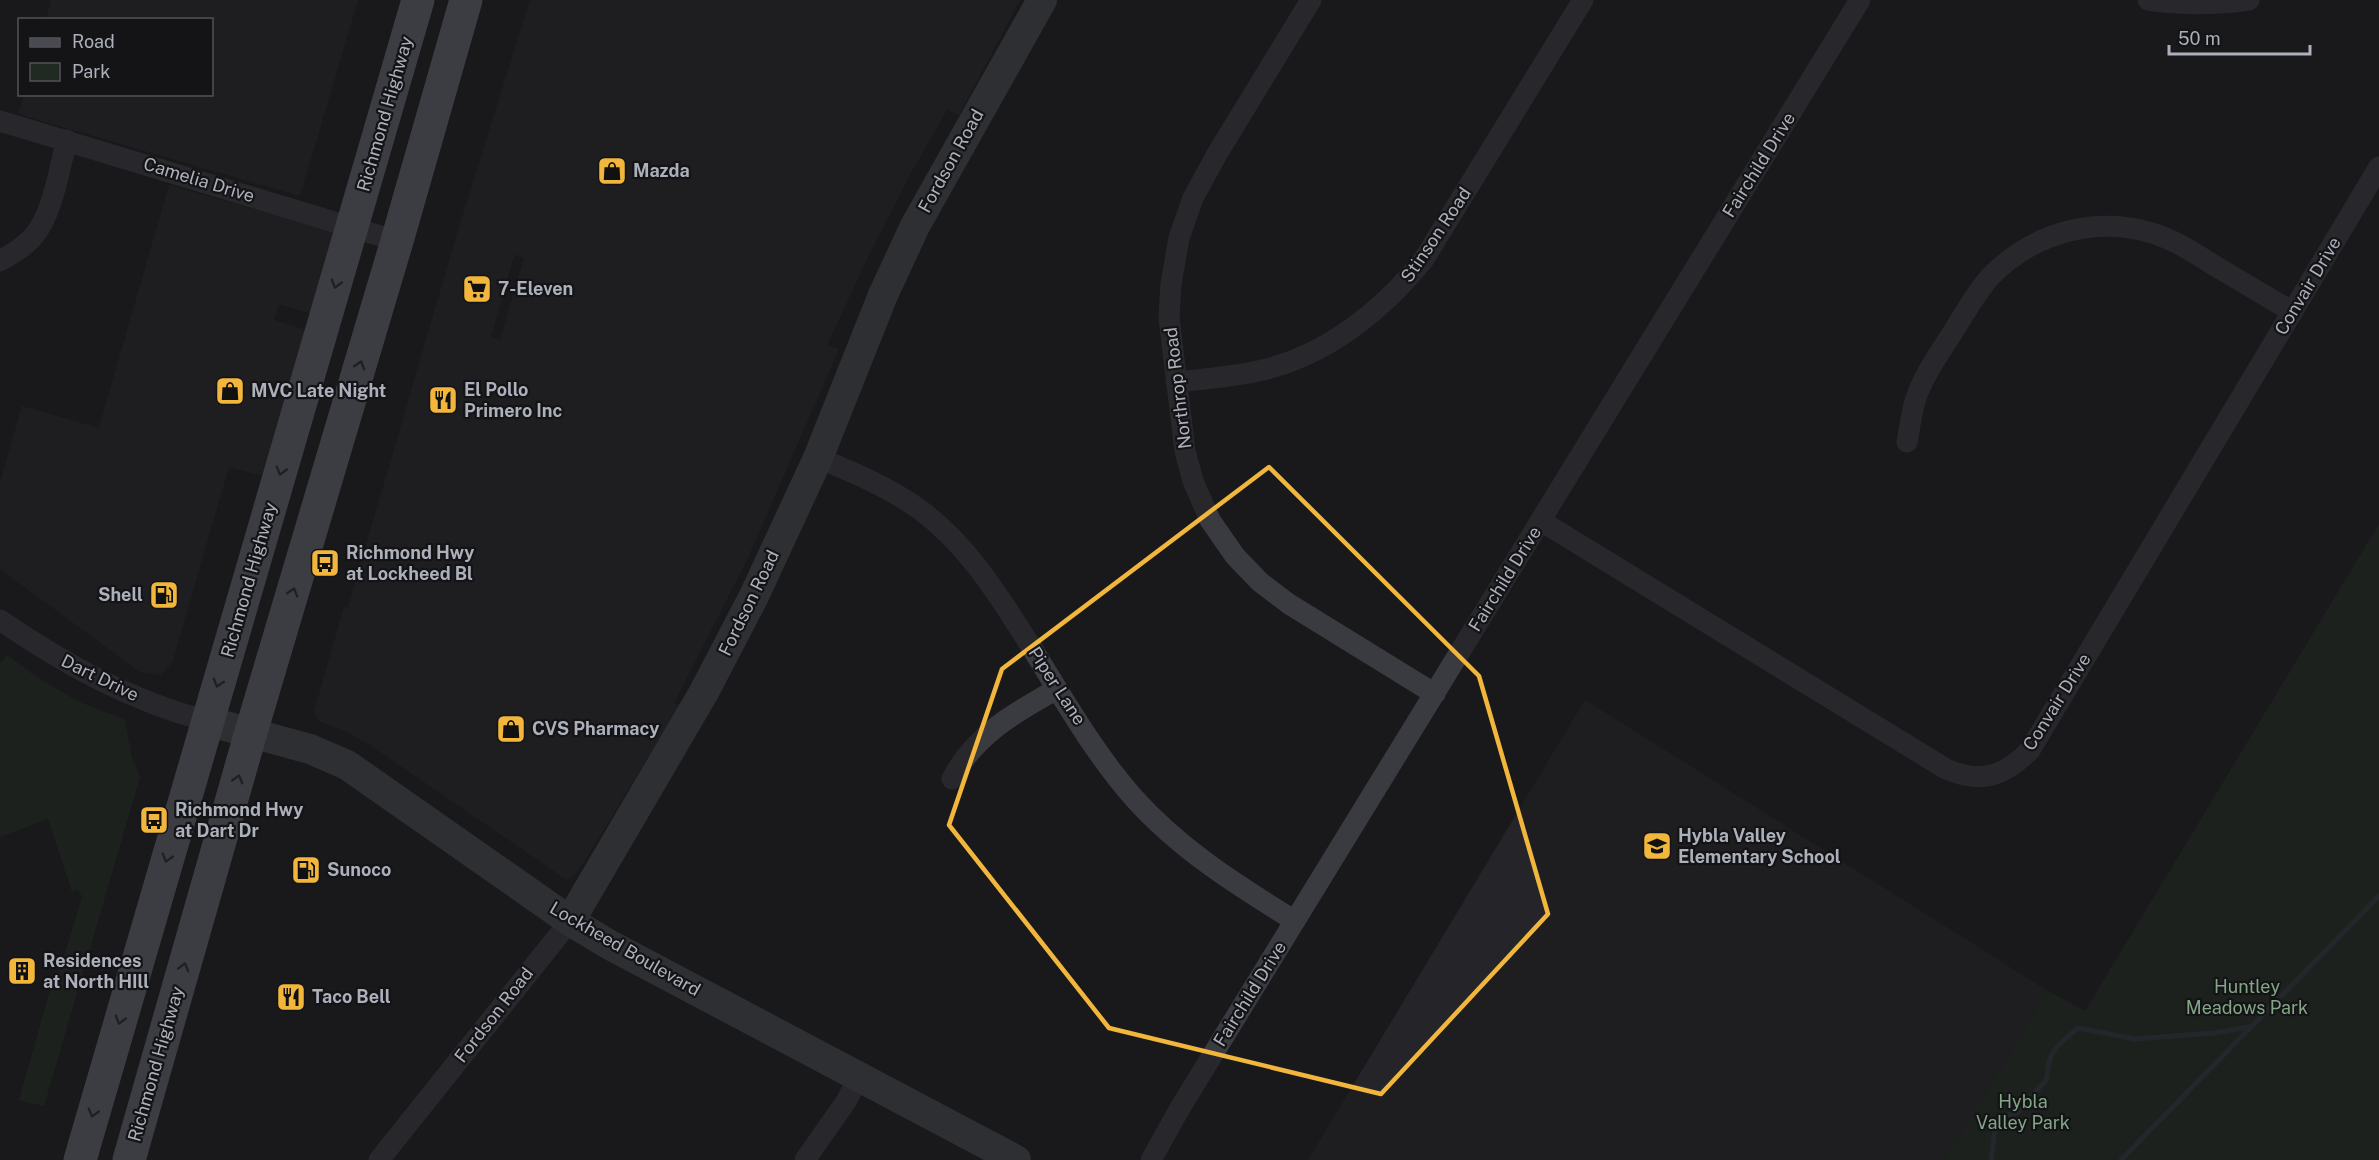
<svg xmlns="http://www.w3.org/2000/svg" width="2379" height="1160" viewBox="0 0 2379 1160" font-family="'Public Sans',sans-serif">
  <style>
    .built { fill: #252529; fill-rule: evenodd }
    .green { fill: #212a22 }
    .lines { fill: none; stroke-linecap: round; stroke-linejoin: round }
    .stream { stroke: #2f3840; stroke-width: 5 }
    .street { stroke: #3a3b40; stroke-width: 21 }
    .secondary { stroke: #484a50; stroke-width: 30 }
    .highway { stroke: #666971; stroke-width: 33 }
    .oneway { stroke: #28292e }
    .marked { fill: none; stroke: #f1b63b; stroke-width: 4.5; stroke-linejoin: round }
    .labels { text-anchor: middle; stroke-width: 4.5; stroke-linejoin: round; paint-order: stroke }
    .street-label { font-size: 18px; fill: #acb0bb; stroke: #141417 }
    .poi-label { font-size: 18px; font-weight: bold; fill: #acb0bb; stroke: #141417; text-anchor: start }
    .park-label { font-size: 18px; fill: #83a686; stroke: #141417 }
  </style>
  <rect width="100%" height="100%" fill="#19191b"/>
  <path class="built" d="M51,0H358L300,196L18,114L24,95L212,94V20L46,19Z
    M530,0H1020L959,115L947,110L911,173L867,259L827,345L839,349L746,562L674,703L680,705L584,862L575,874L567,880L370,745L348,732L319,721L314,712L344,607H348L456,237ZM508,253L524,258L500,340L491,337L514,256Z
    M169,185L337,233L312,314L279,304L274,320L307,330L262,476L229,467L172,663L160,675L140,672L0,569V483L22,406L99,428Z
    M1585,700L2048,991L1945,1160H1308Z"/>
  <path class="green" d="M2379,524V1160H1945L2048,991L2085,1011Z
    M7,655L35,676L77,701L125,720L132,758L140,777L44,1106L19,1100L52,983H56L82,897L78,889L72,892L48,819L0,837V664Z"/>
  <g class="lines">
    <path class="stream" d="M1991,1160L1996,1122L2006,1115L2017,1113L2047,1079C2047,1051 2058,1045 2078,1028L2135,1039L2214,1033L2249,1027
      M2121,1160L2379,896"/>
    <path class="street" d="M1311,0L1217,154L1193,198L1179,238L1171,284L1169,318L1185,451L1193,481L1210,520L1235,556L1260,582L1289,604L1435,694
      M2148,0C2182,5 2215,5 2249,0
      M0,121L397,241
      M0,261C12,254 24,247 33,237C53,214 59,169 67,140
      M1176,382C1203,379 1232,377 1258,371C1325,357 1382,311 1424,259L1583,0
      M1907,442C1910,428 1911,412 1916,398C1925,372 1942,350 1956,327C1967,310 1978,289 1992,275C2035,232 2097,215 2155,234C2177,241 2196,254 2215,266C2241,281 2267,297 2293,312
      M818,458C853,472 888,487 919,509C964,542 994,588 1023,634C1058,689 1090,748 1133,797C1179,849 1237,885 1295,921
      M1541,521L1946,769C1980,784 2004,777 2030,750L2379,167
      M0,620C64,664 131,701 207,721
      M952,779C974,735 1016,712 1057,689
      M379,1160L570,921
      M805,1160L847,1100L858,1078
      M1151,1160L1180,1108L1860,0"/>
    <path class="secondary" d="M207,721L310,749L347,765L570,921L608,944L1016,1160
      M570,921L704,692L754,596L818,458L883,295L915,226L1042,0"/>
    <path class="highway" d="M80,1160L418,0
      M129,1160L251,732L397,241L466,0"/>
  </g>
  <defs><path id="oneway-chevron" d="M-2-3.5L2.5 0L-2 3.5" fill="none" stroke-width="1.6" stroke-linecap="round" stroke-linejoin="round" transform="scale(1.5)"/></defs>
  <g class="oneway">
    <use href="#oneway-chevron" transform="translate(336 284) rotate(106)"/>
    <use href="#oneway-chevron" transform="translate(360 365) rotate(-73)"/>
    <use href="#oneway-chevron" transform="translate(281 471) rotate(106)"/>
    <use href="#oneway-chevron" transform="translate(293 592) rotate(-73)"/>
    <use href="#oneway-chevron" transform="translate(218 683) rotate(107)"/>
    <use href="#oneway-chevron" transform="translate(238 779) rotate(-74)"/>
    <use href="#oneway-chevron" transform="translate(167 858) rotate(106)"/>
    <use href="#oneway-chevron" transform="translate(184 967) rotate(-74)"/>
    <use href="#oneway-chevron" transform="translate(120 1020) rotate(106)"/>
    <use href="#oneway-chevron" transform="translate(93 1113) rotate(106)"/>
  </g>
  <path d="M0 0H2379V1160H0ZM1269,467L1479,676L1548,914L1381,1094L1109,1028L949,825L1002,669Z" fill="#19191b" fill-opacity=".55" fill-rule="evenodd"/>
  <path class="marked" d="M1269,467L1479,676L1548,914L1381,1094L1109,1028L949,825L1002,669Z"/>
  <defs>
    <g id="shop-square" transform="scale(1.5)"><rect x="-9" y="-9" width="18" height="18" rx="4" fill="#f1b63b" stroke="#141417"/><path d="M-5-2.5h2.3a2.7 3.5 0 0 1 5.4 0H5L5.5 6h-11ZM-1.5-2.5h3a1.5 2.3 0 0 0-3 0Z" fill="#111"/></g>
    <g id="supermarket-square" transform="scale(1.5)"><rect x="-9" y="-9" width="18" height="18" rx="4" fill="#f1b63b" stroke="#141417"/><path d="M-6-5.5h2.5l.6 2H6L4.5 2H-2.5L-4.4-4H-6ZM-1.5 3.2a1.3 1.3 0 1 0 .1 0ZM3 3.2a1.3 1.3 0 1 0 .1 0Z" fill="#111"/></g>
    <g id="restaurant-square" transform="scale(1.5)"><rect x="-9" y="-9" width="18" height="18" rx="4" fill="#f1b63b" stroke="#141417"/><path d="M-5-6h1v4h1v-4h1v4h1v-4h1v5L-1.5 .5V6h-2V.5L-5-1ZM5-6V6H3V1.5H1.5Q1.5-4 5-6Z" fill="#111"/></g>
    <g id="bus-square" transform="scale(1.5)"><rect x="-9" y="-9" width="18" height="18" rx="4" fill="#f1b63b" stroke="#141417"/><path d="M-5-6H5V4H4V6H2V4H-2V6H-4V4H-5ZM-3.5-4V0h7V-4ZM-3.5 1.2v1.5H-2V1.2ZM2 1.2v1.5H3.5V1.2Z" fill="#111"/></g>
    <g id="fuel-square" transform="scale(1.5)"><rect x="-9" y="-9" width="18" height="18" rx="4" fill="#f1b63b" stroke="#141417"/><path d="M-5.5-6h7V0h2V4h1.3V-2.5L3-4.5l.8-.8L6-3V5H2.5V1h-1V6h-7ZM-4.2-4.7v3.2H.2V-4.7Z" fill="#111"/></g>
    <g id="school-square" transform="scale(1.5)"><rect x="-9" y="-9" width="18" height="18" rx="4" fill="#f1b63b" stroke="#141417"/><path d="M0-5L7-2L0 1L-7-2ZM-4 1L0 2.5L4 1V4Q0 6-4 4Z" fill="#111"/></g>
    <g id="building-square" transform="scale(1.5)"><rect x="-9" y="-9" width="18" height="18" rx="4" fill="#f1b63b" stroke="#141417"/><path d="M-4-6H4V6H1V3H-1V6H-4ZM-2.5-4.3h1.7v1.8h-1.7ZM.8-4.3h1.7v1.8H.8ZM-2.5-1h1.7V.8h-1.7ZM.8-1h1.7V.8H.8Z" fill="#111"/></g>
  </defs>
  <g fill-rule="evenodd">
    <use href="#shop-square" x="612" y="171"/>
    <use href="#supermarket-square" x="477" y="289"/>
    <use href="#shop-square" x="230" y="391"/>
    <use href="#restaurant-square" x="443" y="400"/>
    <use href="#bus-square" x="325" y="563"/>
    <use href="#fuel-square" x="164" y="595"/>
    <use href="#shop-square" x="511" y="729"/>
    <use href="#bus-square" x="154" y="820"/>
    <use href="#school-square" x="1657" y="846"/>
    <use href="#fuel-square" x="306" y="870"/>
    <use href="#building-square" x="22" y="971"/>
    <use href="#restaurant-square" x="291" y="997"/>
  </g>
  <g class="labels">
    <g class="street-label">
      <text transform="translate(385 114) rotate(-74)" y="6">Richmond Highway</text>
      <text transform="translate(951 161) rotate(-61)" y="6">Fordson Road</text>
      <text transform="translate(1759 165) rotate(-58)" y="6">Fairchild Drive</text>
      <text transform="translate(199 180) rotate(17)" y="6">Camelia Drive</text>
      <text transform="translate(1436 235) rotate(-56)" y="6">Stinson Road</text>
      <text transform="translate(2308 286) rotate(-59)" y="6">Convair Drive</text>
      <text transform="translate(1178 388) rotate(-97)" y="6">Northrop Road</text>
      <text transform="translate(1505 579) rotate(-58)" y="6">Fairchild Drive</text>
      <text transform="translate(249 580) rotate(-74)" y="6">Richmond Highway</text>
      <text transform="translate(749 603) rotate(-64)" y="6">Fordson Road</text>
      <text transform="translate(100 678) rotate(26)" y="6">Dart Drive</text>
      <text transform="translate(1057 686) rotate(57)" y="6">Piper Lane</text>
      <text transform="translate(2057 702) rotate(-58)" y="6">Convair Drive</text>
      <text transform="translate(625 949) rotate(30)" y="6">Lockheed Boulevard</text>
      <text transform="translate(1250 994) rotate(-58)" y="6">Fairchild Drive</text>
      <text transform="translate(494 1015) rotate(-52)" y="6">Fordson Road</text>
      <text transform="translate(156 1064) rotate(-74)" y="6">Richmond Highway</text>
    </g>
    <g class="poi-label">
      <text x="633" y="177">Mazda</text>
      <text x="498" y="295">7-Eleven</text>
      <text x="464" y="396">El Pollo<tspan x="464" dy="21">Primero Inc</tspan></text>
      <text x="251" y="397">MVC Late Night</text>
      <text x="346" y="559">Richmond Hwy<tspan x="346" dy="21">at Lockheed Bl</tspan></text>
      <text x="143" y="601" text-anchor="end">Shell</text>
      <text x="532" y="735">CVS Pharmacy</text>
      <text x="175" y="816">Richmond Hwy<tspan x="175" dy="21">at Dart Dr</tspan></text>
      <text x="1678" y="842">Hybla Valley<tspan x="1678" dy="21">Elementary School</tspan></text>
      <text x="327" y="876">Sunoco</text>
      <text x="43" y="967">Residences<tspan x="43" dy="21">at North HIll</tspan></text>
      <text x="312" y="1003">Taco Bell</text>
    </g>
    <g class="park-label">
      <text x="2247" y="993">Huntley<tspan x="2247" dy="21">Meadows Park</tspan></text>
      <text x="2023" y="1108">Hybla<tspan x="2023" dy="21">Valley Park</tspan></text>
    </g>
  </g>
  <rect x="18" y="18" width="195" height="78" fill="#141417" stroke="#515259" stroke-width="1.5"/>
  <rect x="30" y="38" width="30" height="9" fill="#484a50" stroke="#515259" stroke-width="1.5"/>
  <text x="72" y="48" font-size="18" fill="#acb0bb">Road</text>
  <rect x="30" y="63" width="30" height="18" fill="#212a22" stroke="#515259" stroke-width="1.5"/>
  <text x="72" y="78" font-size="18" fill="#acb0bb">Park</text>
  <path d="M2169 45v9h141v-9" fill="none" stroke="#acb0bb" stroke-width="3"/>
  <text x="2178" y="45" font-size="18" fill="#acb0bb" stroke="#141417" stroke-width="4.5" paint-order="stroke">50 m</text>
</svg>
